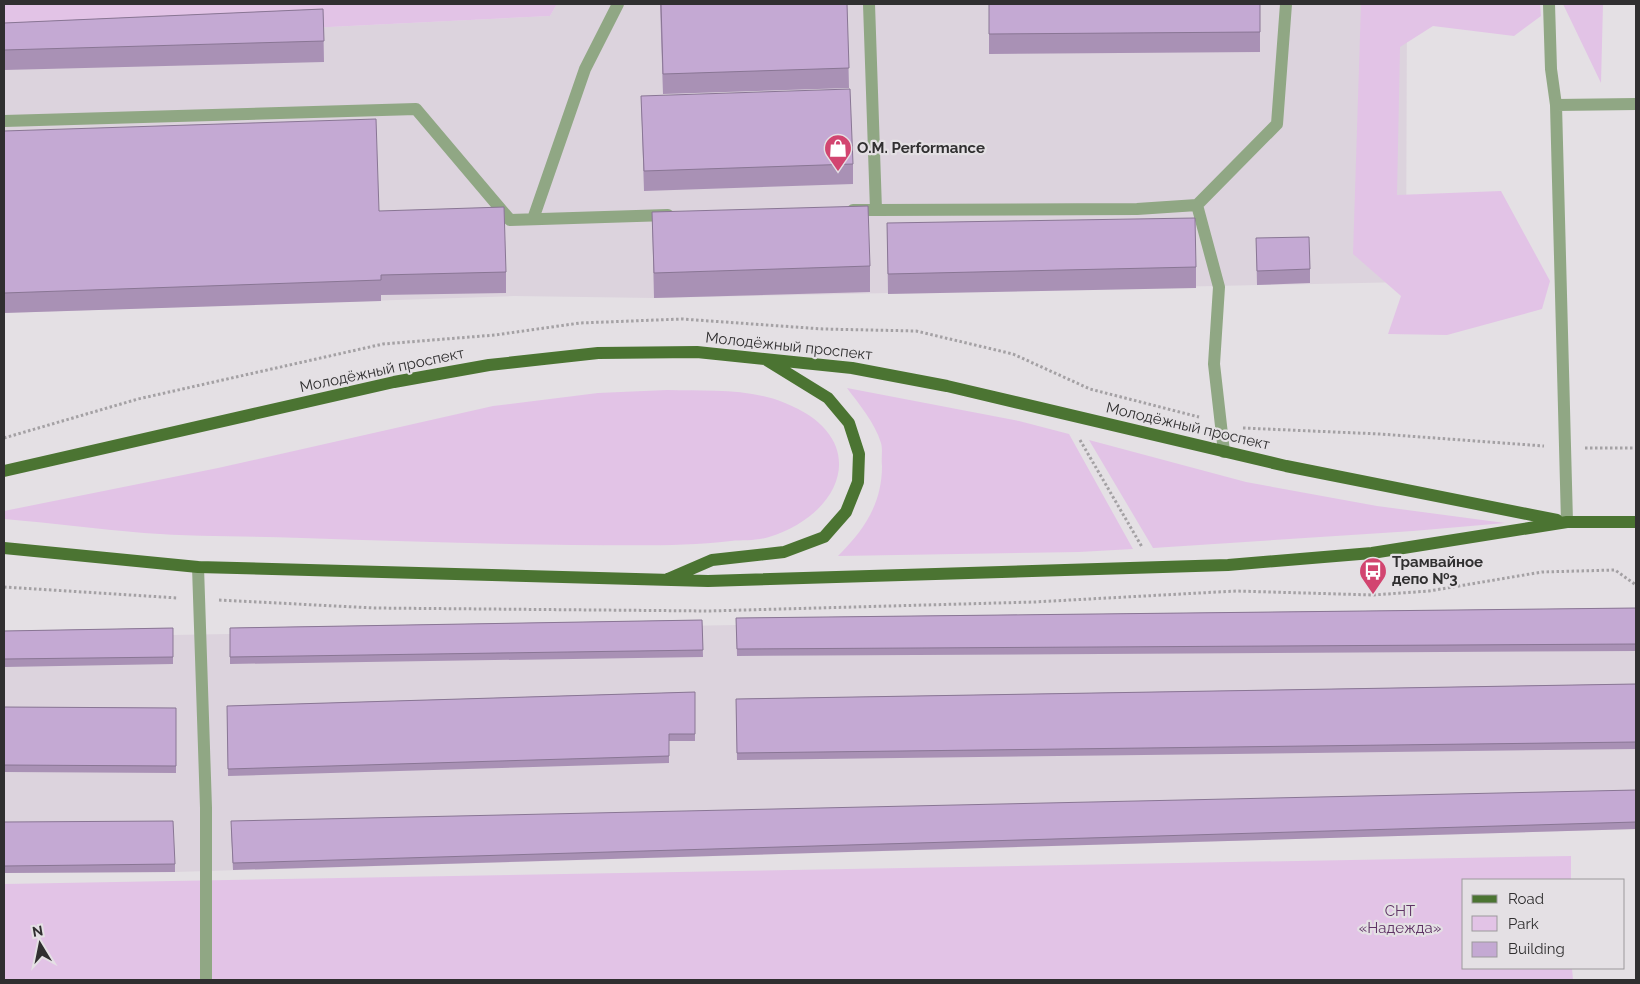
<svg xmlns="http://www.w3.org/2000/svg" width="1640" height="984" viewBox="0 0 1640 984" font-family="Raleway,sans-serif">
  <style>
    .built { fill: #dcd3dd }
    .green { fill: #e2c3e6 }
    .lines { fill: none; stroke-linecap: round; stroke-linejoin: round }
    .path { stroke: #a4a1a4; stroke-width: 3; stroke-dasharray: 2.5 2.5; stroke-linecap: butt }
    .lane { stroke: #90a784; stroke-width: 12 }
    .primary { stroke: #4b7432; stroke-width: 12 }
    .wall { fill: #a991b5 }
    .building { fill: #c4a9d3; stroke: #897694 }
    .labels { text-anchor: middle; stroke-width: 4.5; stroke-linejoin: round; paint-order: stroke }
    .poi-label { font-size: 15px; font-weight: bold; fill: #302f30; stroke: #e4e0e4; text-anchor: start }
    .street-label { font-size: 15px; fill: #302f30; stroke: #e4e0e4 }
    .park-label { font-size: 15px; fill: #5f3465; stroke: #e4e0e4 }
  </style>
  <rect width="100%" height="100%" fill="#e4e0e4"/>
  <path class="built" d="M557,4H1407L1406,282L654,298L514,296L4,313V43L550,16Z
    M1636,615V829L175,872L4,873V638L736,625Z"/>
  <path class="green" d="M4,4H557L550,16L4,43Z
    M1361,4H1540L1541,16L1514,36L1433,26L1400,47L1397,195L1501,191L1550,281L1542,309L1447,335L1388,334L1401,296L1353,254Z
    M1563,4H1603L1601,83Z
    M847,388L1019,421L1069,434L1133,549L1079,552L838,556C864,530 882,504 882,466C881,459 883,450 881,443C875,423 859,404 847,388Z
    M667,390C706,391 749,388 785,403C871,437 846,513 769,537C757,541 743,540 731,541C679,547 626,545 573,545C483,544 392,541 302,538C250,536 197,537 144,533C97,529 51,523 4,519V511L218,468L493,406L598,393Z
    M1089,440L1246,482L1377,506L1505,523L1413,531L1153,548Z
    M1571,856V880H1464V968H1572L1573,980H4V884Z"/>
  <g class="lines">
    <path class="path" d="M1243,428L1380,434L1544,446
      M4,438L138,399L383,344L495,335L580,323L682,319L823,329L916,331L1013,354L1090,389L1199,417
      M1080,440L1142,547
      M1585,448H1636
      M4,587L178,598
      M219,600L374,608L709,611L1034,602L1236,591L1373,595L1429,591L1542,572L1615,570L1636,585"/>
    <path class="lane" d="M869,4L876,210L1137,209L1197,205L1277,124L1286,4
      M1549,4L1551,69L1556,105L1567,522
      M1556,105L1636,104
      M4,121L416,109L510,220L668,215
      M1197,205L1219,287L1214,364L1224,452
      M853,210H876
      M533,219L585,69L618,4
      M198,567L206,808V980"/>
    <path class="primary" d="M4,471L394,382L489,365L598,353L697,352L852,368L947,386L1286,466L1557,520
      M4,548L198,567L708,581L1228,565L1372,553L1567,522H1636
      M668,579L712,560L784,552L824,537L846,512L858,482L859,454L849,423L828,398L768,361"/>
  </g>
  <path class="wall" d="M660,4H847L849,88L663,94Z
    M989,4H1260V52L989,54Z
    M323,9L324,62L4,70V23Z
    M641,96L853,164V184L644,191Z
    M4,131L379,211L506,272V293L381,295V301L4,313Z
    M652,212L870,266V292L654,298Z
    M887,223L1196,267V288L888,294Z
    M1256,238L1310,269V283L1257,285Z
    M1636,608V651L737,656L736,618Z
    M702,620L703,657L230,664V628Z
    M173,628V664L4,667V631Z
    M1636,684V749L737,760L736,699Z
    M695,692V741H669V763L228,776L227,706Z
    M4,707L176,708V773L4,772Z
    M1636,790V829L233,870L231,828Z
    M4,822L175,864V872L4,873Z"/>
  <path class="building" d="M661,4H847L849,68L663,74Z
    M989,4H1260V32L989,34Z
    M323,9L324,41L4,50V23Z
    M850,89L853,164L644,171L641,96Z
    M376,119L379,211L504,207L506,272L381,275V280L4,293V131Z
    M868,206L870,266L654,273L652,212Z
    M1195,218L1196,267L888,274L887,223Z
    M1309,237L1310,269L1257,271L1256,238Z
    M1636,608V644L737,649L736,618Z
    M702,620L703,650L230,657V628Z
    M173,628V657L4,659V631Z
    M1636,684V742L737,753L736,699Z
    M695,692V734H669V756L228,769L227,706Z
    M4,707L176,708V766L4,765Z
    M1636,790V822L233,863L231,821Z
    M173,821L175,864L4,866V822Z"/>
  <defs>
    <g id="shop-pin" transform="scale(1.4375)"><path d="M0 17L-7.5 6A9.5 9.5 0 1 1 7.5 6Z" fill="#d24570" stroke="#e4e0e4"/><path d="M-5-2.5h2.3a2.7 3.5 0 0 1 5.4 0H5L5.5 6h-11ZM-1.5-2.5h3a1.5 2.3 0 0 0-3 0Z" fill="#fff"/></g>
    <g id="bus-pin" transform="scale(1.4375)"><path d="M0 17L-7.5 6A9.5 9.5 0 1 1 7.5 6Z" fill="#d24570" stroke="#e4e0e4"/><path d="M-5-6H5V4H4V6H2V4H-2V6H-4V4H-5ZM-3.5-4V0h7V-4ZM-3.5 1.2v1.5H-2V1.2ZM2 1.2v1.5H3.5V1.2Z" fill="#fff"/></g>
  </defs>
  <g fill-rule="evenodd">
    <use href="#shop-pin" x="838" y="148"/>
    <use href="#bus-pin" x="1373" y="571"/>
  </g>
  <g class="labels">
    <g class="poi-label">
      <text x="857" y="153">O.M. Performance</text>
      <text x="1392" y="567">Трамвайное<tspan x="1392" dy="17">депо №3</tspan></text>
    </g>
    <g class="street-label">
      <text transform="translate(789 346) rotate(6)" y="5">Молодёжный проспект</text>
      <text transform="translate(382 370) rotate(-12)" y="5">Молодёжный проспект</text>
      <text transform="translate(1188 426) rotate(13)" y="5">Молодёжный проспект</text>
    </g>
    <g class="park-label">
      <text x="1400" y="916">СНТ<tspan x="1400" dy="17">«Надежда»</tspan></text>
    </g>
  </g>
  <rect width="1640" height="984" fill="none" stroke="#302f30" stroke-width="10"/>
  <rect x="1462" y="879" width="162" height="90" fill="#e4e0e4" stroke="#9c999c"/>
  <rect x="1472" y="895" width="25" height="8" fill="#4b7432" stroke="#9c999c"/>
  <text x="1508" y="904" font-size="15" fill="#302f30">Road</text>
  <rect x="1472" y="916" width="25" height="15" fill="#e2c3e6" stroke="#9c999c"/>
  <text x="1508" y="929" font-size="15" fill="#302f30">Park</text>
  <rect x="1472" y="942" width="25" height="15" fill="#c4a9d3" stroke="#9c999c"/>
  <text x="1508" y="954" font-size="15" fill="#302f30">Building</text>
  <g transform="translate(40 944) rotate(350)" stroke="#e4e0e4" stroke-width="4" paint-order="stroke">
  <path d="M0-4L9 19L0 12L-9 19Z" fill="#302f30"/>
  <text y="-8" font-size="14" font-weight="bold" text-anchor="middle" fill="#302f30">N</text>
  </g>
</svg>
